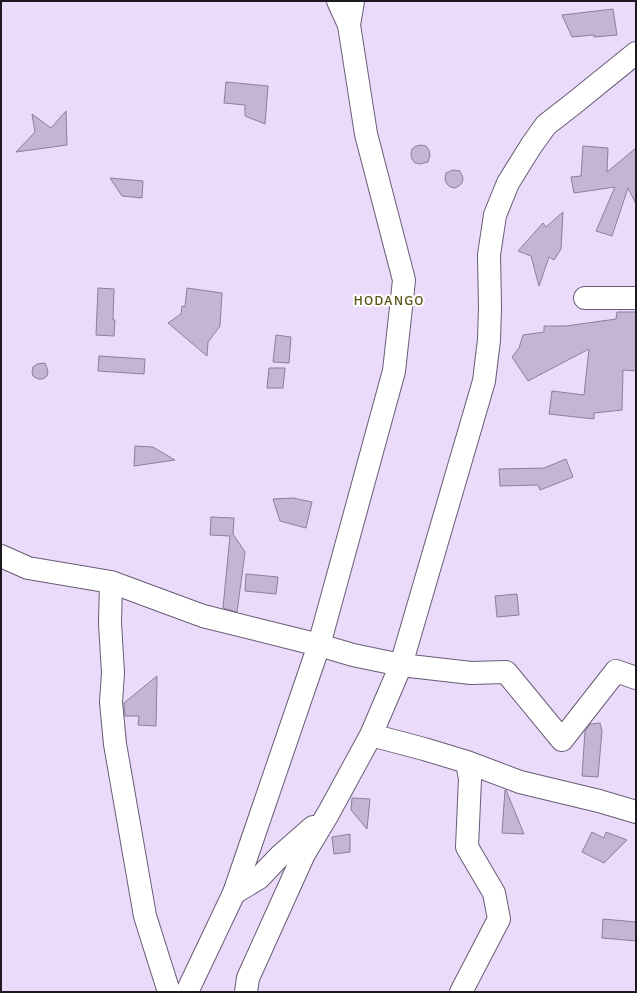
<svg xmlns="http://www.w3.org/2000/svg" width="637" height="993" viewBox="0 0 637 993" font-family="Signika,sans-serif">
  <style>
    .building { fill: #c3b6d2; stroke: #8b7f99 }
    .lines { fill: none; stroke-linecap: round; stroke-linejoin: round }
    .street-casing { stroke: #685c75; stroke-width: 24 }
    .secondary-casing { stroke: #685c75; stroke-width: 24 }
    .street { stroke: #fff; stroke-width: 22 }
    .secondary { stroke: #fff; stroke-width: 22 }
    .labels { text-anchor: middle; stroke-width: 4; stroke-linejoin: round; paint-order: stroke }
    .quarter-label { font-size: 14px; letter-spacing: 1px; fill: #5c571b; stroke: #fff }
  </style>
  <rect width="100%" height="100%" fill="#e9dbf9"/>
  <path class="building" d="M613,9L617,35L594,37V35L572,37L562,15Z
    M226,82L268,86L265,124L245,116V105L224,103Z
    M66,111L67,145L16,152L35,132L32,114L51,128Z
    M421,145L426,146L429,150L430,155L428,162L420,164L415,163L412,159L411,154L412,149L416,146Z
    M583,146L608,148L607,172L636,148V204L628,188L612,236L596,231L615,187L574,193L571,177L581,176Z
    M453,170L460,171L463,178L462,183L459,186L455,188L450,187L447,184L445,180L446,173Z
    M110,178L143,181L142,198L122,196Z
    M563,212L561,249L554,260L549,257L539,286L531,256L518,251L543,223L546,227Z
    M98,288L114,289L113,320H115L114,336L96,335Z
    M187,288L222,293L220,326L208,342L207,356L168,323L181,314L182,306L185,307Z
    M617,312H636V371L623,370L622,410L594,413V419L549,414L552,391L584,395L589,349L528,381L512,357L519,348L523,335L544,332V326H566L616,319Z
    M276,335L291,337L289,363L273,362Z
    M99,356L145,359L144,374L98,371Z
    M45,363L48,371L47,376L43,379H38L33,376L32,372L33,367L37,364Z
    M269,368H285L283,388H267Z
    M135,446L153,447L175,460L134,466Z
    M566,459L573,477L540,490L538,485L500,486L499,469L544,468Z
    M293,498L312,502L306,528L280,521L273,499Z
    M211,517L234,518L233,534L245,552L237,612L223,608L230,536L210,535Z
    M246,574L278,577L276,594L245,591Z
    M517,594L519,615L497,617L495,596Z
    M157,676L156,726L138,725L139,716H125L124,703Z
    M600,723L602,731L598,777L582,776L585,731L590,724Z
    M505,790H506L524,834L502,833Z
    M352,798L370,799L367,829L351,810Z
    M592,832L604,838L606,832L627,840L604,863L582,852Z
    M350,834V852L334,854L332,837Z
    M603,919L636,922V941L602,938Z"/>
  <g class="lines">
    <g class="street-casing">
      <path id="street" d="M338,1L349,25
        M585,298H636
        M1,556L28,568L111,582L203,616L319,645L353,655L401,665L471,673L506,672L562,740L616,671L636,678
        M111,582L110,623L113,673L111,702L115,744L145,916L169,992
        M371,735L424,749L467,762L470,779L467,847L494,893L499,919L461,992
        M467,762L520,782L599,801L636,812
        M234,893L259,878L280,856L313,827
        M246,992L248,978L304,854L328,814L371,735L401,665L484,381L489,340L490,307L489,255L495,215L508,183L531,146L546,125L573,104L636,53"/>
    </g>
    <g class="secondary-casing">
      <path id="secondary" d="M187,992L234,893L319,645L394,371L404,280L366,134L349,25L353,1"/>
    </g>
    <use href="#street" class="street"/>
    <use href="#secondary" class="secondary"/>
  </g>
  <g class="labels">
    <g class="quarter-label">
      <text x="389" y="305">HODANGO</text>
    </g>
  </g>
  <rect width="637" height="993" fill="none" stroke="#1d1822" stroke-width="4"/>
</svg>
